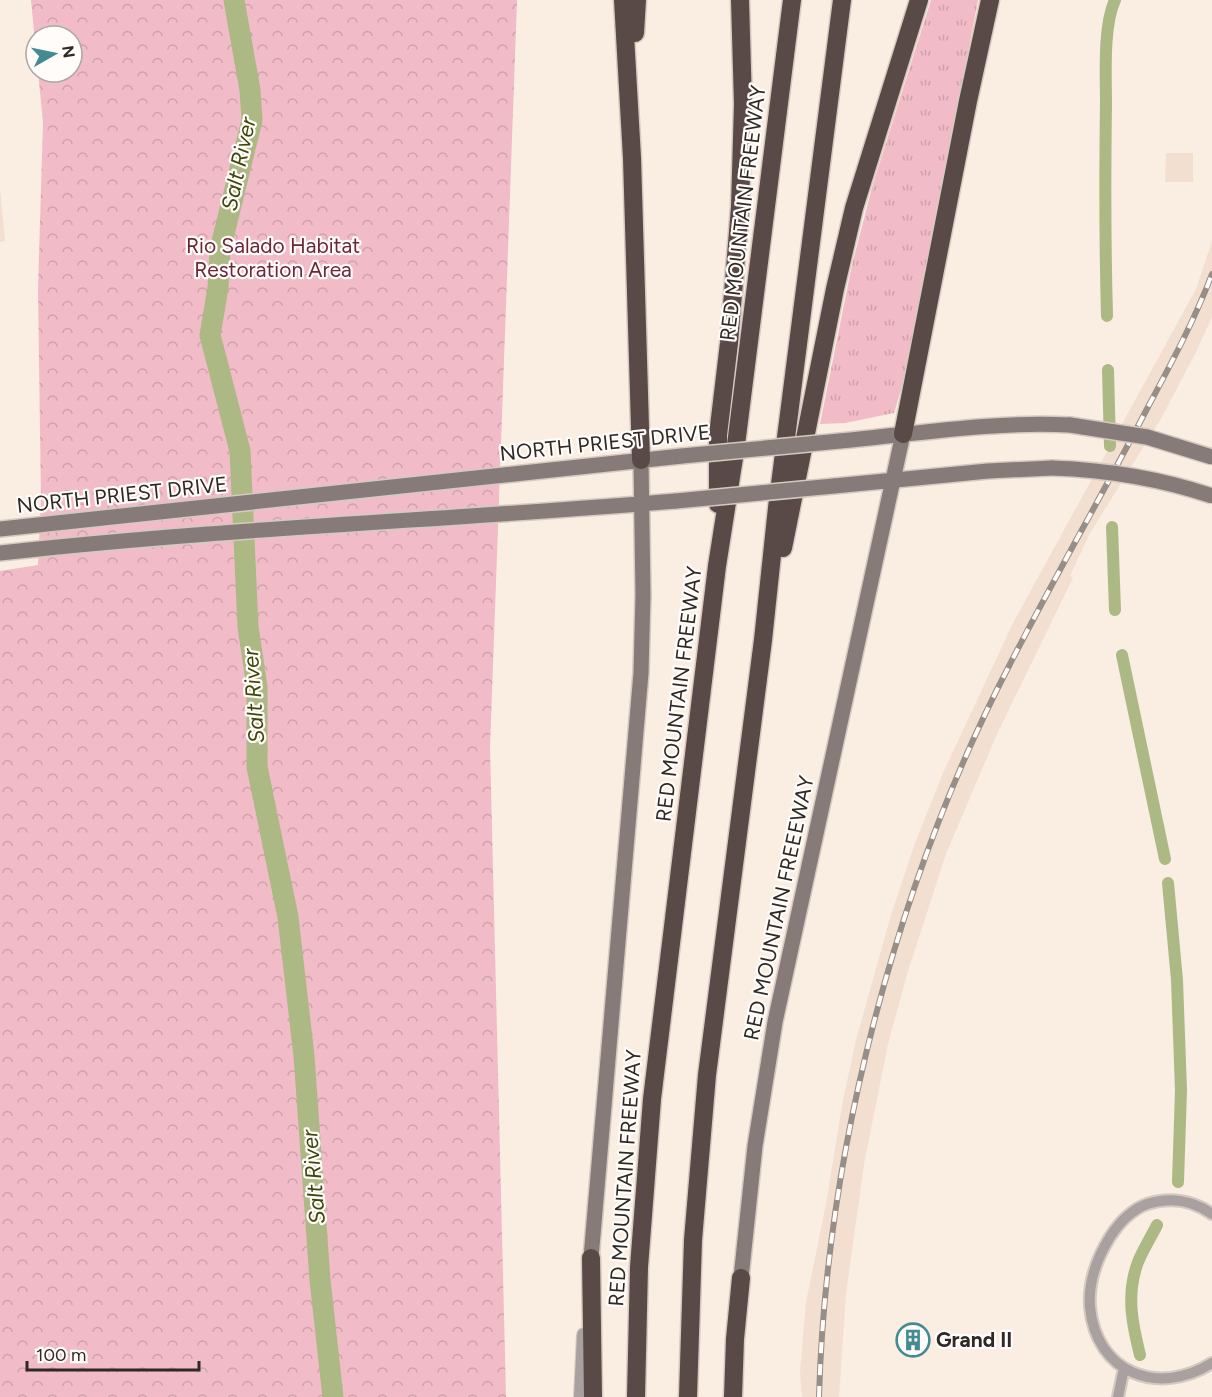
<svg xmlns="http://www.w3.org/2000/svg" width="1212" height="1397" viewBox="0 0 1212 1397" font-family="Figtree,sans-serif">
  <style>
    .built { fill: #f3dfd0 }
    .grass { fill: url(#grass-tufts) }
    .park { fill: url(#park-crowns) }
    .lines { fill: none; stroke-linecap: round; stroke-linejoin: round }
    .canal { stroke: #acb985; stroke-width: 12 }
    .river { stroke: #acb985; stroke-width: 21 }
    .minor-casing { stroke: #d5cac0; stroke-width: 14 }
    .tertiary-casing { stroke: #d5cac0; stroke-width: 16 }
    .secondary-casing { stroke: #d5cac0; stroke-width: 18 }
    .motorway-casing { stroke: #d5cac0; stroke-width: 21 }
    .minor { stroke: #a8a19f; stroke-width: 10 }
    .tertiary { stroke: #a8a19f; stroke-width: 14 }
    .secondary { stroke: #867b79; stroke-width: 15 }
    .motorway { stroke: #594a47; stroke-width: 18 }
    .rail-casing { stroke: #978e87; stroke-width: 6 }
    .rail { stroke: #fffcfa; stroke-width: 4; stroke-dasharray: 11; stroke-linecap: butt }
    .secondary-bridge-casing { stroke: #d5cac0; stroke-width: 18; stroke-linecap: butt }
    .secondary-bridge { stroke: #867b79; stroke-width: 15 }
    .labels { text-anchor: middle; stroke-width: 4.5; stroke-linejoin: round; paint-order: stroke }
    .street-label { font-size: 21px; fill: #2e2925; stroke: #fffcfa }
    .park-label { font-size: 21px; fill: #6c253b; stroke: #fffcfa }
    .poi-label { font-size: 21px; font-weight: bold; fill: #2e2925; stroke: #fffcfa; text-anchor: start }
    .water-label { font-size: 22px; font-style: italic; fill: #3c4709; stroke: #fffcfa }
  </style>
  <defs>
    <pattern id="grass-tufts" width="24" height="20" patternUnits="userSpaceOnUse" patternTransform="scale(1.5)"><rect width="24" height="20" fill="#f1bcc7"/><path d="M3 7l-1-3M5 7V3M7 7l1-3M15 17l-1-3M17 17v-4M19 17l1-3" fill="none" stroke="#cfa2ab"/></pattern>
    <pattern id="park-crowns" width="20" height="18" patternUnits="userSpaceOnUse" patternTransform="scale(1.5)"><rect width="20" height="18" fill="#f1bcc7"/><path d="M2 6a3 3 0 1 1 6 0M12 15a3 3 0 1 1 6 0" fill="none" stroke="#cfa2ab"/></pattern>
  </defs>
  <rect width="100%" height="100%" fill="#faede2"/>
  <path class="built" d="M1166,153H1193V182H1165Z
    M0,188L5,241L0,242Z
    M1212,241V317L1196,352L1162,417L1089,535L1070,576L1073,578L997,734L946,854L908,971L888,1044L864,1164L846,1294L839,1397H802L800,1372L806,1302L826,1204L843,1100L856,1040L891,915L915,843L943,773L1013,623L1196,289Z"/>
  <path class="grass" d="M931,0H978L909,363L894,413L845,423L820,424L852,265L873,184Z"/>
  <path class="park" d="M31,0H517L490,748L506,1397H0V571L38,565L41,500L38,290L43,122L38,72H72V36H36V52Z"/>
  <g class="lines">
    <path class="canal" d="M1107,316C1105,246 1105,175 1106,104C1106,75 1103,26 1115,0
      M1108,370L1110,446
      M1112,527L1115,610
      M1122,655L1165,859
      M1168,883L1177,980L1181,1090L1178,1182
      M1140,1355C1132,1323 1126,1294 1138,1262C1143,1250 1151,1237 1157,1225"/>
    <path class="river" d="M234,0L250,90L252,120L220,250L218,288L210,335L240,451L248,627L257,687V767L288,917L304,1056L320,1280L333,1397"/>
    <g class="minor-casing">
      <path id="minor" d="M1212,1214C1193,1200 1170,1197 1147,1204C1131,1210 1119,1223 1110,1237C1097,1258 1088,1281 1090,1307C1096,1373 1158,1397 1212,1363
        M1118,1397L1123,1373"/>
    </g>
    <g class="tertiary-casing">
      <path id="tertiary" d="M581,1397L584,1335"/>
    </g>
    <g class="secondary-casing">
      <path id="secondary" d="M840,441C916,434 993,421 1070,425
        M834,486L988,471L1052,468
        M0,529L682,456
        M0,553C225,528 451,520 676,501
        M591,1258L641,673L643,595L641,460
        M741,1278L755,1146L775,1022L903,434"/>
    </g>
    <g class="motorway-casing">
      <path id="motorway" d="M623,0L632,158L641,460
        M635,33L637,0
        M903,434L968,101L990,0
        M718,504V435L729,343L740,207L743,104L740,0
        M783,548L835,289L854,208L919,0
        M591,1258L593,1397
        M636,1397L639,1267L652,1099L717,566L736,445L792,0
        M688,1397L693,1240L707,1075L763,640L777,508L842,0
        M733,1397L735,1339L741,1278"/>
    </g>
    <use href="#minor" class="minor"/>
    <use href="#tertiary" class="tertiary"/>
    <use href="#secondary" class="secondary"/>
    <use href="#motorway" class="motorway"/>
    <g class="rail-casing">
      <path id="rail" d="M819,1397C826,1151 896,884 1009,666C1054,578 1104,492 1149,405C1172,362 1195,319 1212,274"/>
    </g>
    <use href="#rail" class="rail"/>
    <g class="secondary-bridge-casing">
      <path id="secondary-bridge" d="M1070,425L1147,437L1212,457
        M682,456L840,441
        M1052,468C1108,470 1159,478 1212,496
        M676,501L834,486"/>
    </g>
    <use href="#secondary-bridge" class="secondary-bridge"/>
  </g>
  <defs>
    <g id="building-ring" transform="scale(1.725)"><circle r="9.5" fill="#fffcfa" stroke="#438a93" stroke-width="1.5"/><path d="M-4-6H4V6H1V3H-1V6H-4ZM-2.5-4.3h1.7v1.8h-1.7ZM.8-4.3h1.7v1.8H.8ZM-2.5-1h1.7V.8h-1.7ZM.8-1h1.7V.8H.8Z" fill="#438a93"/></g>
  </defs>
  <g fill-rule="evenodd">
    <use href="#building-ring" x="913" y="1340"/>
  </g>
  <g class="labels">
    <g class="street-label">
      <text transform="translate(743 213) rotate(-83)" y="7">RED MOUNTAIN FREEWAY</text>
      <text transform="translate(605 443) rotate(-6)" y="7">NORTH PRIEST DRIVE</text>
      <text transform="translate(122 495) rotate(-6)" y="7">NORTH PRIEST DRIVE</text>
      <text transform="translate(679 694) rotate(-83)" y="7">RED MOUNTAIN FREEWAY</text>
      <text transform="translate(779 908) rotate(-78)" y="7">RED MOUNTAIN FREEEWAY</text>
      <text transform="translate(625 1178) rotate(-86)" y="7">RED MOUNTAIN FREEWAY</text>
    </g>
    <g class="park-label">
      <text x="273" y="253">Rio Salado Habitat<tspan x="273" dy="24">Restoration Area</tspan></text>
    </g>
    <g class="poi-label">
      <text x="936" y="1347">Grand II</text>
    </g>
    <g class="water-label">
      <text transform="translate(238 164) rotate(-78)" y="8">Salt River</text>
      <text transform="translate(253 696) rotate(-94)" y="8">Salt River</text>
      <text transform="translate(313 1177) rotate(-95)" y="8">Salt River</text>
    </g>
  </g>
  <g transform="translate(54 54) rotate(81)"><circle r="28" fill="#fffcfa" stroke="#aba8a5" stroke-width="1.5"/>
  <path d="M0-4.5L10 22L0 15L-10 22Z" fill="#438a93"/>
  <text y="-9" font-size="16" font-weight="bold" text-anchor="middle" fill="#2e2925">N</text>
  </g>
  <path d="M27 1361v9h172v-9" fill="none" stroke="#2e2925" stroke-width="3"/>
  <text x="36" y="1361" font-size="18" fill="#2e2925" stroke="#fffcfa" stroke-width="4.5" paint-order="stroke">100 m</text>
</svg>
